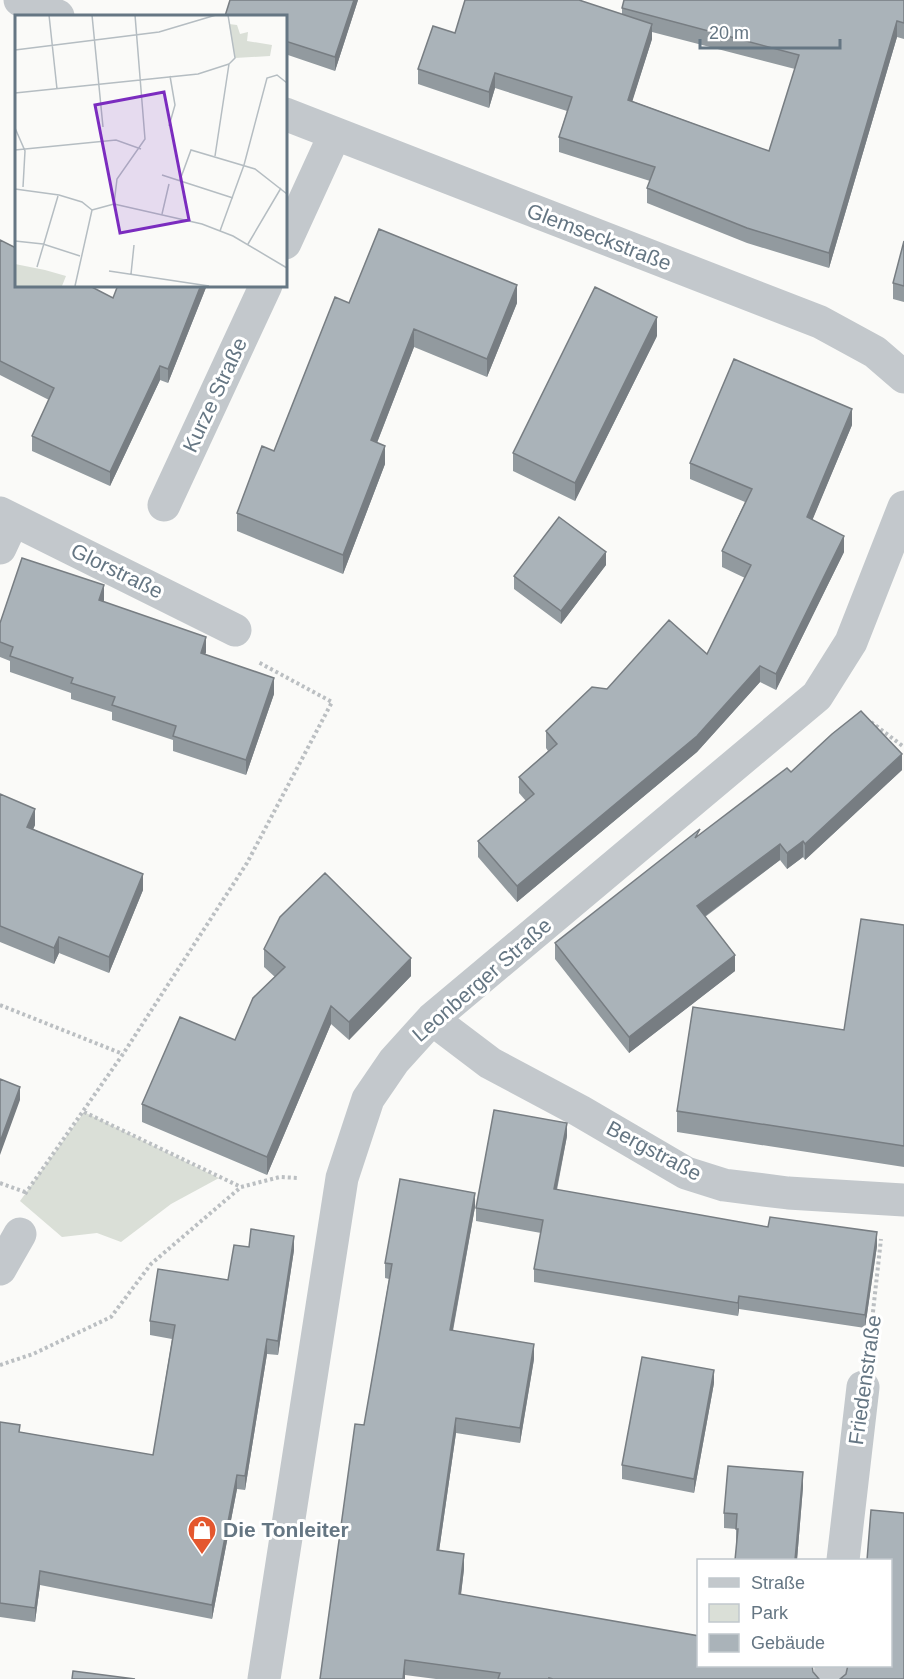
<svg xmlns="http://www.w3.org/2000/svg" width="904" height="1679" viewBox="0 0 904 1679" font-family="Helvetica,sans-serif">
  <style>
    .green { fill: #dadfd7 }
    .lines { fill: none; stroke-linecap: round; stroke-linejoin: round }
    .path { stroke: #bbbfc2; stroke-width: 4; stroke-dasharray: 3 3; stroke-linecap: butt }
    .minor { stroke: #c3c8cc; stroke-width: 33 }
    .wall { fill: #929a9f; fill-rule: evenodd }
    .shaded-wall { fill: #777d82 }
    .building { fill: #aab3b9; stroke: #777d82; stroke-width: 1.5 }
    .labels { text-anchor: middle; stroke-width: 6; stroke-linejoin: round; paint-order: stroke }
    .street-label { font-size: 21px; fill: #657683; stroke: #fff }
    .poi-label { font-size: 21px; font-weight: bold; fill: #657683; stroke: #fff; text-anchor: start }
    .inset-road { fill: none; stroke: #b5bdc2; stroke-width: 1.5 }
    .view { fill: #7b2cbf; fill-opacity: 0.15; stroke: #7b2cbf; stroke-width: 3 }
    .inset-edge { fill: none; stroke: #657683; stroke-width: 3 }
  </style>
  <rect width="100%" height="100%" fill="#fafaf8"/>
  <path class="green" d="M84,1112L219,1178L171,1204L121,1242L97,1233L62,1237L20,1201Z"/>
  <g class="lines">
    <path class="path" d="M871,722L904,747
      M0,1005L123,1054
      M84,1112L241,1187
      M0,1183L25,1192
      M25,1194L123,1054L247,863L332,702L258,662
      M869,1348L881,1239
      M0,1365L33,1354L111,1317L151,1264L241,1187L280,1177L299,1178"/>
    <path class="minor" d="M20,0L58,16
      M285,114L820,322L875,352L904,377
      M285,243L334,136
      M164,505L266,285
      M0,513L235,630
      M0,548L13,520
      M432,1019L490,1063L580,1111L686,1173L724,1185L788,1193L904,1200
      M0,1269L20,1234
      M843,1560L863,1387
      M264,1679L342,1178L368,1099L394,1061L432,1019L817,696L851,642L904,507
      M830,1679L831,1666"/>
  </g>
  <path class="wall" d="M230,0H358L335,71L285,54V16Z
    M904,0V39L897,37L829,268L747,243L647,203V188L650,181L559,152V137L567,111L495,88L489,108L418,84V69L455,33L622,14V8ZM652,32L795,69L769,151L632,101L652,39Z
    M0,240L113,298L207,285L168,383L160,380L110,486L32,451V436L49,400L0,375Z
    M904,241V302L893,299V283Z
    M349,303H517L487,377L414,347L377,443L385,464L343,574L237,531V513L274,451Z
    M657,336L575,501L513,471V453Z
    M852,425L812,520L844,552L776,690L760,682L697,752L517,902L478,857V841L526,801L519,793V777L548,751L546,748V731L607,689L707,654L745,578L722,567V551L745,502L690,479V463Z
    M606,565L561,624L514,589V576Z
    M104,600V602L206,652L205,654L274,694L246,775L173,751V740L112,720V712L71,699V693L10,672V661L0,657V623Z
    M902,770L805,860L803,857L787,869L780,860L705,917L735,971L629,1053L555,959V943L700,835L791,772Z
    M0,794L35,825L33,829L143,890L109,973L59,953L54,964L0,942Z
    M904,925V1167L677,1132V1111L844,1030Z
    M264,949L411,976L349,1040L331,1024L267,1175L142,1122V1104L235,1040L275,977L264,967Z
    M567,1136L557,1190L877,1246L865,1328L739,1309L738,1316L534,1282V1269L541,1233L476,1221V1208Z
    M475,1207L453,1331L534,1359L520,1443L456,1433L439,1551L464,1569L461,1595L813,1672L819,1679H436L405,1675L364,1425L389,1279L385,1278V1263Z
    M249,1247L294,1250L278,1355L267,1354L245,1490L237,1489L212,1619L40,1585L35,1622L0,1617V1422L20,1432L153,1455L172,1339L150,1335V1321L228,1280Z
    M714,1383L694,1493L622,1479V1465Z
    M803,1487L797,1560H735L737,1544H736V1529L724,1528V1513Z"/>
  <path class="shaded-wall" d="M354,0H358L335,71V57Z
    M897,21V37L829,268V253Z
    M652,24V39L628,115V100Z
    M495,73V88L489,108V92Z
    M201,285H207L168,383V369Z
    M517,285V303L487,377V359Z
    M657,317V336L575,501V483Z
    M414,329V347L371,458V440Z
    M160,366V380L110,486V472Z
    M852,409V425L807,533V517Z
    M385,446V464L343,574V555Z
    M844,536V552L776,690V674Z
    M606,552V565L561,624V611Z
    M104,585V600L99,615V600Z
    M206,637V652L201,668V653Z
    M760,666V682L697,752L517,902V886Z
    M274,678V694L246,775V760Z
    M902,754V770L805,860V844Z
    M35,809V825L27,843V827Z
    M803,841V857L787,869V853Z
    M780,844V860L697,922V906Z
    M143,874V890L109,973V957Z
    M59,937V953L54,964V948Z
    M735,955V971L629,1053V1037Z
    M411,958V976L349,1040V1022Z
    M331,1006V1024L267,1175V1157Z
    M20,1087V1100L0,1155V1142Z
    M567,1123V1136L554,1202V1189Z
    M475,1193V1207L450,1345V1330Z
    M877,1232V1246L865,1328V1315Z
    M294,1236V1250L278,1355V1341Z
    M739,1296V1309L738,1316V1303Z
    M267,1339V1354L245,1490V1476Z
    M534,1344V1359L520,1443V1428Z
    M714,1370V1383L694,1493V1479Z
    M456,1418V1433L437,1565V1550Z
    M803,1472V1487L797,1560H795Z
    M237,1475V1489L212,1619V1605Z
    M464,1554V1569L459,1609V1594Z
    M40,1571V1585L35,1622V1608Z
    M405,1660V1679H403Z"/>
  <path class="building" d="M230,0H354L335,57L285,41V16H225Z
    M465,0H579L652,24L628,100L769,151L799,55L622,8L624,0H904V23L897,21L829,253L747,228L647,188L655,167L559,137L572,97L495,73L489,92L418,69L433,26L455,33Z
    M379,229L517,285L487,359L414,329L371,440L385,446L343,555L237,513L262,446L274,451L335,297L349,303Z
    M0,240L16,248V285H88L113,298L118,285H201L168,369L160,366L110,472L32,436L54,388L0,361Z
    M904,241V286L893,283Z
    M595,287L657,317L575,483L513,453Z
    M734,359L852,409L807,517L844,536L776,674L760,666L697,736L517,886L478,841L534,794L519,777L557,744L546,731L592,687L607,689L669,620L707,654L751,565L722,551L752,489L690,463Z
    M559,517L606,552L561,611L514,576Z
    M22,558L104,585L99,600L206,637L201,653L274,678L246,760L173,736L176,726L112,705L115,697L71,683L73,678L10,656L13,647L0,642V623Z
    M861,711L902,754L805,844L803,841L787,853L780,844L697,906L735,955L629,1037L555,943L700,829L695,838L787,768L791,772L832,734Z
    M0,794L35,809L27,827L143,874L109,957L59,937L54,948L0,926Z
    M325,873L411,958L349,1022L331,1006L267,1157L142,1104L180,1017L235,1040L253,998L285,967L264,949L280,917Z
    M861,919L904,925V1146L677,1111L693,1007L844,1030Z
    M0,1079L20,1087L0,1142Z
    M494,1110L567,1123L554,1189L768,1227L770,1217L877,1232L865,1315L739,1296L738,1303L534,1269L543,1220L476,1208Z
    M400,1179L475,1193L450,1330L534,1344L520,1428L456,1418L437,1550L464,1554L459,1594L699,1636V1665H812L813,1672L819,1679H553L549,1678V1679H498L500,1673L405,1660L403,1679H320L355,1424L364,1425L392,1264L385,1263Z
    M251,1229L294,1236L278,1341L267,1339L245,1476L237,1475L212,1605L40,1571L35,1608L0,1603V1422L20,1425L19,1432L153,1455L175,1325L150,1321L158,1269L228,1280L234,1245L249,1247Z
    M642,1357L714,1370L694,1479L622,1465Z
    M728,1466L803,1472L795,1560H735L738,1529H736L737,1514L724,1513Z
    M871,1510L904,1513V1679H840L846,1674L848,1665H891V1560H867Z
    M73,1671L135,1679H72Z"/>
  <defs>
    <g id="shop-pin" transform="scale(1.5)"><path d="M0 17L-7.5 6A9.5 9.5 0 1 1 7.5 6Z" fill="#e4572e" stroke="#fff"/><path d="M-5-2.5h2.3a2.7 3.5 0 0 1 5.4 0H5L5.5 6h-11ZM-1.5-2.5h3a1.5 2.3 0 0 0-3 0Z" fill="#fff"/></g>
  </defs>
  <g fill-rule="evenodd">
    <use href="#shop-pin" x="202" y="1530"/>
  </g>
  <g class="labels">
    <g class="street-label">
      <text transform="translate(599 237) rotate(21)" y="7">Glemseckstraße</text>
      <text transform="translate(215 395) rotate(-65)" y="7">Kurze Straße</text>
      <text transform="translate(117 571) rotate(26)" y="7">Glorstraße</text>
      <text transform="translate(482 980) rotate(-41)" y="7">Leonberger Straße</text>
      <text transform="translate(654 1151) rotate(28)" y="7">Bergstraße</text>
      <text transform="translate(865 1380) rotate(-82)" y="7">Friedenstraße</text>
    </g>
    <g class="poi-label">
      <text x="223" y="1537">Die Tonleiter</text>
    </g>
  </g>
  <g transform="translate(15 15)">
    <rect width="272" height="272" fill="#fafaf8"/>
    <path d="M214,9L222,10L225,19L233,17L232,26L257,30L255,41L220,43ZM0,249L30,255L51,261L47,271H0Z" fill="#dadfd7"/>
    <path class="inset-road" d="M34,0L42,74M77,0L88,112M0,35L144,17L201,0M0,78L183,59L214,49M154,111L160,90L155,61M0,113L10,136L8,172M0,135L101,125L126,134M200,141L214,49L220,43L213,0M147,160L218,183M165,165L176,135L240,154L272,179M0,174L44,180L67,187L77,195M99,189L102,164L130,124L120,0M99,189L187,209L218,221L272,253M77,195L99,189M147,199L154,169M205,216L229,150L252,63L262,60L272,68M0,226L28,229L65,241M233,229L266,173M22,252L43,181M94,256L194,271M116,259L119,230M60,271L77,195"/>
    <path class="view" d="M149,77L174,205L105,218L80,90Z"/>
    <rect width="272" height="272" class="inset-edge"/>
  </g>
  <rect x="697" y="1559" width="195" height="108" fill="#ffffff" stroke="#c1c8cd" stroke-width="1.5"/>
  <rect x="709" y="1578" width="30" height="9" fill="#c3c8cc" stroke="#c1c8cd" stroke-width="1.5"/>
  <text x="751" y="1589" font-size="18" fill="#657683">Straße</text>
  <rect x="709" y="1604" width="30" height="18" fill="#dadfd7" stroke="#c1c8cd" stroke-width="1.5"/>
  <text x="751" y="1619" font-size="18" fill="#657683">Park</text>
  <rect x="709" y="1634" width="30" height="18" fill="#aab3b9" stroke="#c1c8cd" stroke-width="1.5"/>
  <text x="751" y="1649" font-size="18" fill="#657683">Gebäude</text>
  <path d="M700 39v9h140v-9" fill="none" stroke="#657683" stroke-width="3"/>
  <text x="709" y="39" font-size="18" fill="#657683" stroke="#ffffff" stroke-width="4.5" paint-order="stroke">20 m</text>
</svg>
